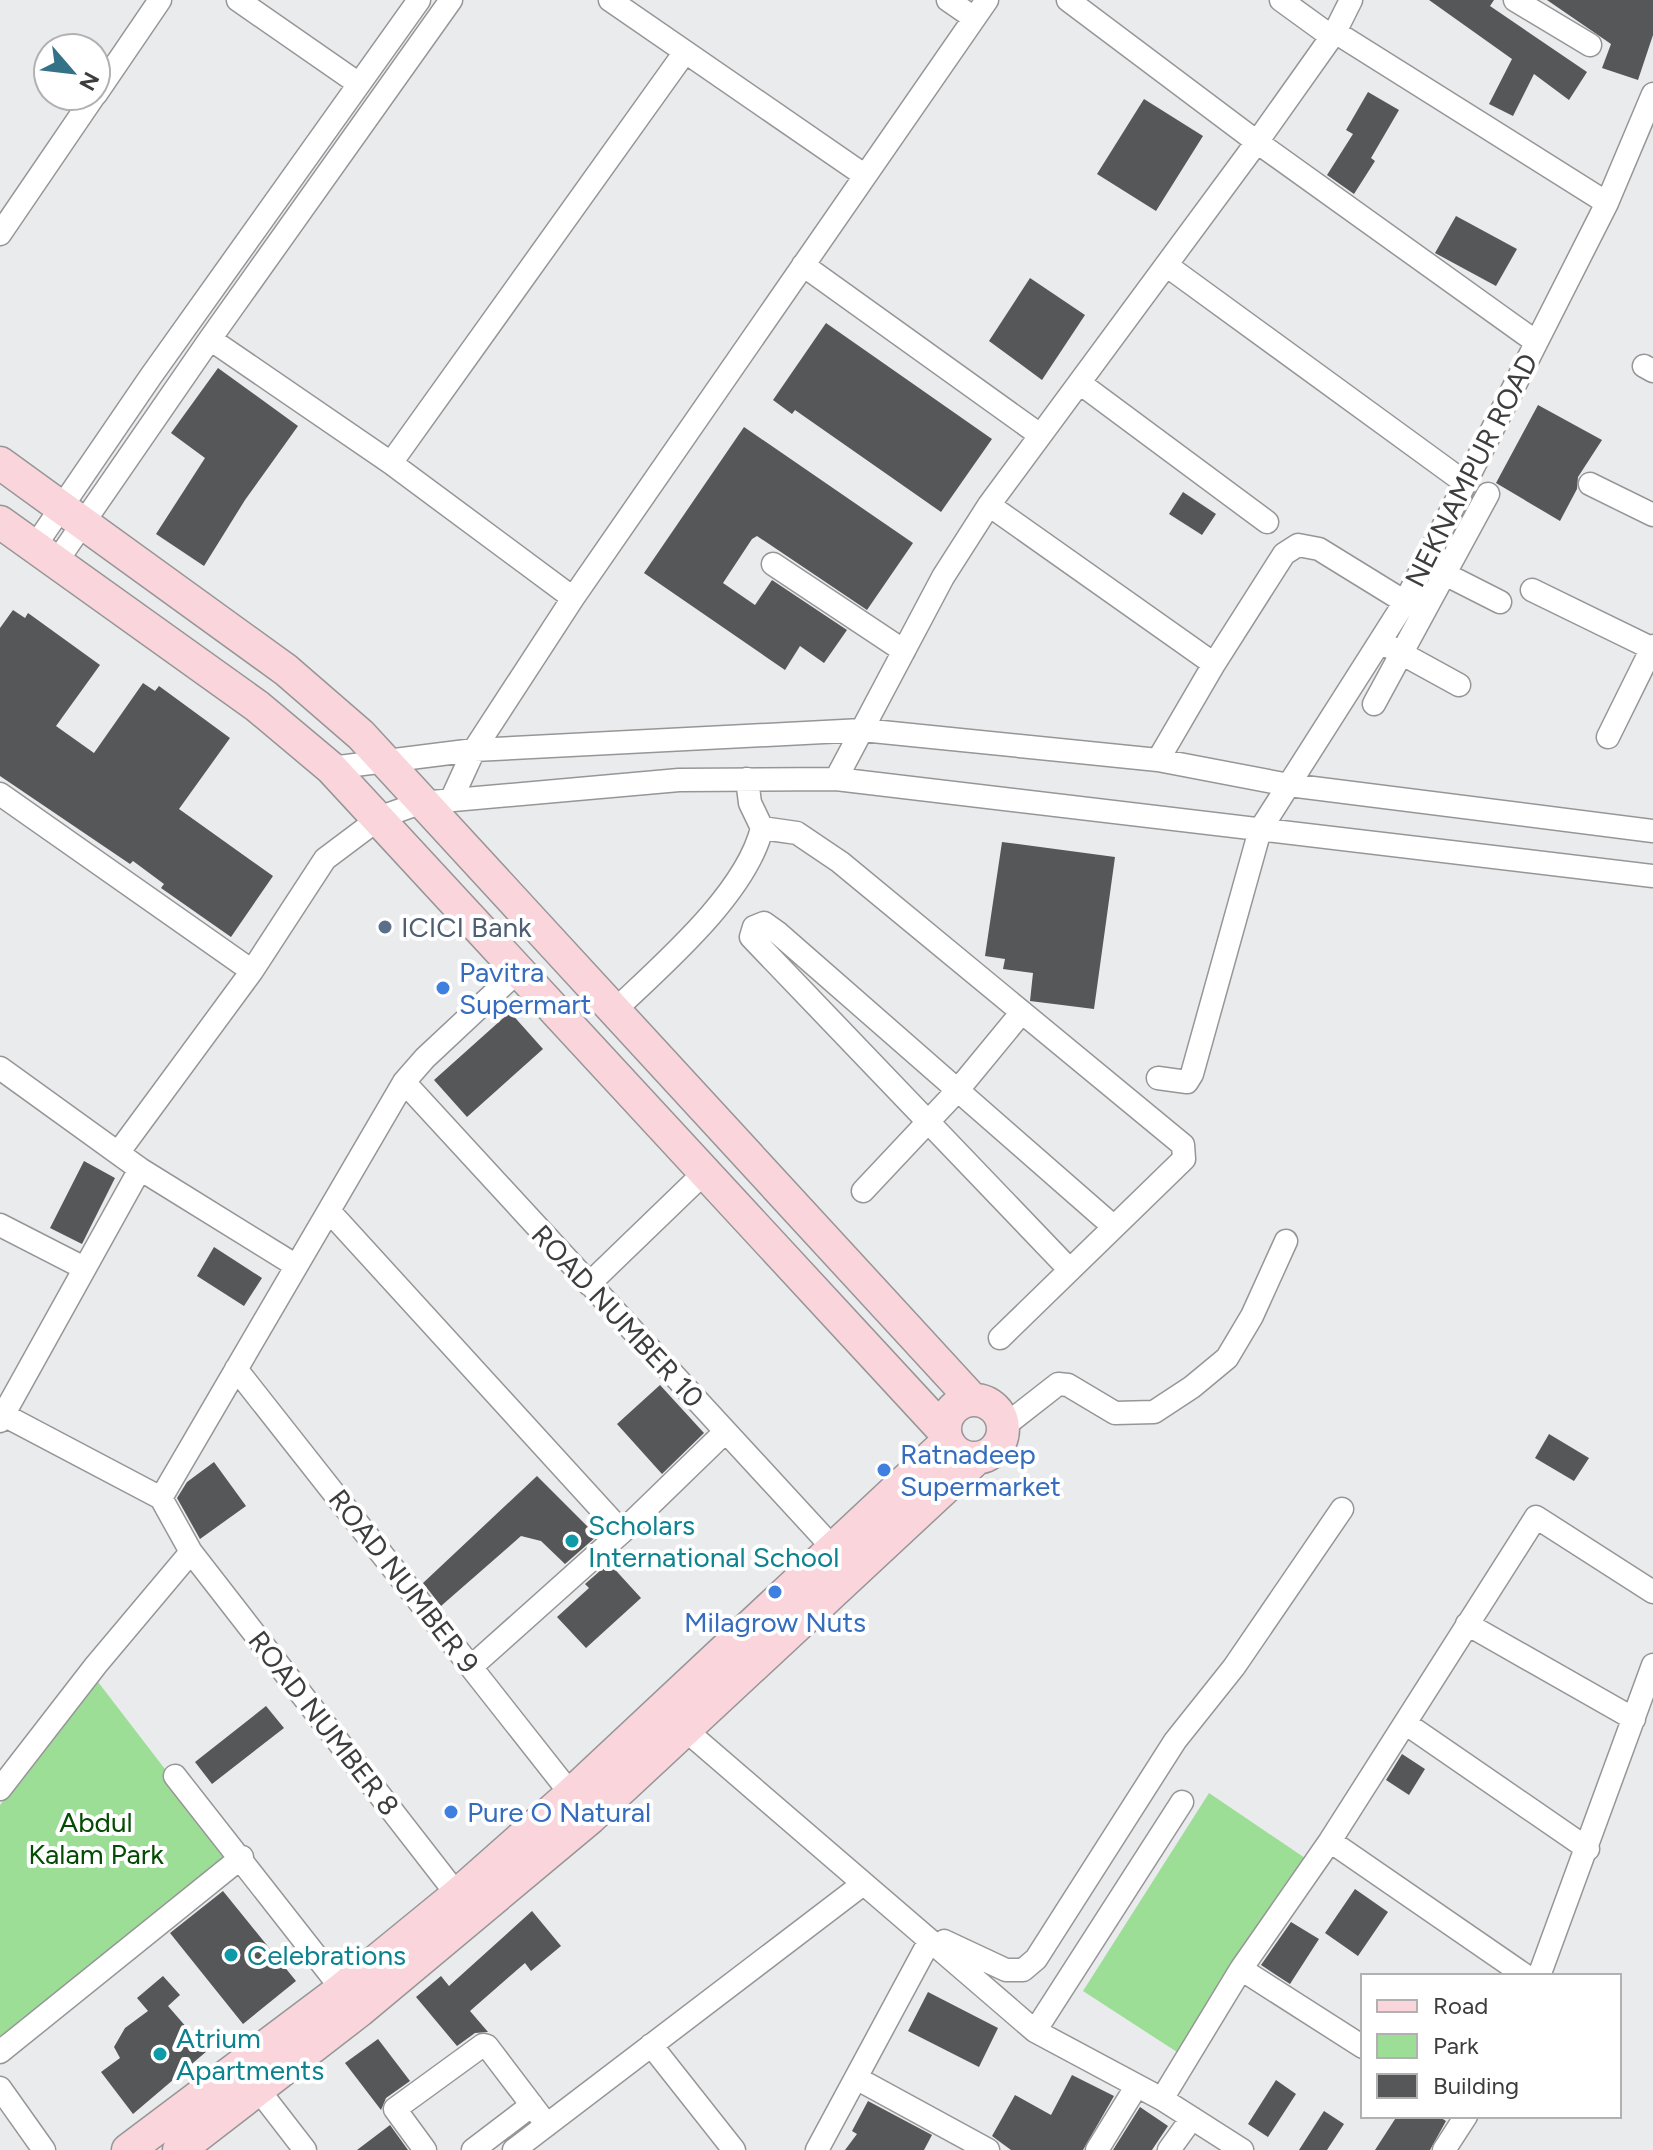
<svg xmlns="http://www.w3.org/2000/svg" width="1653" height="2150" viewBox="0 0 1653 2150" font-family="Figtree,sans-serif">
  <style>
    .green { fill: #9dde97 }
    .building { fill: #565758 }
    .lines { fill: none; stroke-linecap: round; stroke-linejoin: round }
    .street-casing { stroke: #969698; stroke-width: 25 }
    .secondary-casing { stroke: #969698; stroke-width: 35 }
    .street { stroke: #fff; stroke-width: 22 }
    .secondary { stroke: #fad5dc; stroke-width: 32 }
    .service-dot { fill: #5c6f8a; stroke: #fff; stroke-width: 3 }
    .shop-dot { fill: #3f7fe0; stroke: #fff; stroke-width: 3 }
    .culture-dot { fill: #0f9aa8; stroke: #fff; stroke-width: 3 }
    .labels { text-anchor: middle; stroke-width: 8; stroke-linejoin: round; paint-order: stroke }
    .street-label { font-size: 28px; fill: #3d3d3e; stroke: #fff }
    .service-label { font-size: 28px; fill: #4e5e75; stroke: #fff; text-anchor: start }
    .shop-label { font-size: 28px; fill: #366cbe; stroke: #fff; text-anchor: start }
    .culture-label { font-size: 28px; fill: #0d838f; stroke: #fff; text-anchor: start }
    .park-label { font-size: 28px; fill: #044b04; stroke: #fff }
  </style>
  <rect width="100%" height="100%" fill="#eaebed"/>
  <path class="green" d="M95,1678L231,1855L0,2039V1805Z
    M1209,1793L1305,1858L1180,2054L1083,1991Z"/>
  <path class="building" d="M1429,0H1494L1490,6L1587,72L1569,100L1534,74L1513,116L1489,104L1512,59Z
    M1547,0H1653V35L1638,80L1602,68L1611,44Z
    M1368,92L1399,110L1371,158L1375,161L1354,194L1327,175L1353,134L1346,130Z
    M1144,99L1203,136L1156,211L1097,174Z
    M1456,216L1517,249L1496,286L1435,253Z
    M1030,278L1085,315L1042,380L989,341Z
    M826,323L992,439L941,512L795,410L792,414L773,400Z
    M218,368L298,426L245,500L204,566L156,534L205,458L171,433Z
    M1538,405L1602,440L1578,477L1577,489L1560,521L1496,483Z
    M744,427L913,543L867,610L757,536L752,539L723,583L755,605L772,580L847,630L824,663L800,646L785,670L644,573Z
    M1183,492L1216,514L1202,535L1169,514Z
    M13,610L25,618L28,613L100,665L56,726L94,753L143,683L155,691L159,686L230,738L179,809L273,876L231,937L161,888L164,884L133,861L130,864L0,776V628Z
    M1002,842L1115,857L1094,1009L1030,1001L1033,973L1003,969L1005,959L985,956Z
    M510,1012L543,1049L467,1117L434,1080Z
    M84,1161L115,1178L82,1244L50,1228Z
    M214,1247L262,1278L244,1306L197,1276Z
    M660,1385L704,1433L662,1474L617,1424Z
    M1549,1434L1589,1458L1574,1481L1535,1458Z
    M214,1462L246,1506L200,1539L177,1498L187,1482Z
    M537,1476L597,1536L565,1564L541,1541L521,1536L441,1606L423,1583Z
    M609,1563L641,1598L586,1648L557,1617L589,1588L585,1584Z
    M266,1706L284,1728L212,1784L195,1762Z
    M1402,1754L1425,1769L1409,1795L1386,1780Z
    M1355,1889L1388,1912L1358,1956L1325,1933Z
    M223,1891L296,1981L243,2024L170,1933Z
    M532,1911L561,1946L531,1971L525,1963L470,2011L488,2032L475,2033L457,2046L416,1997L441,1976L449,1986Z
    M1291,1922L1319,1939L1290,1984L1261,1965Z
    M163,1976L180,1995L168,2006L207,2051L133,2114L101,2072L120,2058L114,2047L125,2028L148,2011L137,1998Z
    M928,1992L998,2028L979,2067L908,2031Z
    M378,2039L410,2081L386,2098L381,2110L345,2063Z
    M1072,2075L1114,2096L1083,2150H1011L992,2136L1015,2095L1051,2115Z
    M1276,2080L1296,2094L1268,2137L1248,2124Z
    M868,2101L932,2135L924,2150H845L857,2134L852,2131Z
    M1140,2107L1168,2126L1152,2150H1113Z
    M1324,2111L1344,2124L1327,2150H1299Z
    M1397,2116H1438L1446,2121L1430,2150H1375Z
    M390,2125L408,2150H357Z"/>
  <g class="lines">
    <g class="street-casing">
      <path id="street" d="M238,0L359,84
        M610,0L864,175
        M948,0L974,18
        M1068,0L1257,142L1536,342
        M1281,0L1332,37
        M1515,0L1590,45
        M1335,32L1607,203
        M96,94L160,0
        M0,234L94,96
        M803,265L1040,435
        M1166,265L1464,482
        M210,339L391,463L573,598
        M1644,366L1653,371
        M1081,384L1267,522
        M391,463L685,52
        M1590,484L1653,515
        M989,505L1214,664L1158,760
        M35,546L151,376L419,0
        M57,561L210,339L451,0
        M773,564L904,651
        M1433,568L1500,602
        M1532,590L1653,649
        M1388,646L1459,685
        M1214,664L1284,554L1298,545L1319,549L1405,602
        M1374,704L1488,494
        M1608,737L1653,646
        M331,768L474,750L862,730L1158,760L1289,785L1653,831
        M747,779L750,803L762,828L797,833L840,862L1183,1145L1184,1159L1000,1338
        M836,779L943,577L989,505L1257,142L1335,32L1351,0
        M0,794L252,971
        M452,798L474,750L573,598L987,0
        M613,1012C662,965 746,894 762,828
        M0,1068L140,1169L0,1421
        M1158,1078L1187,1082L1192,1074L1260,830L1405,602L1607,203L1653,94
        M404,1082L834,1549
        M118,1153L252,971L325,859L381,817L420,803L679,780L836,779L1653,876
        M140,1169L295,1265
        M863,1191L957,1091L1022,1012
        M329,1211L622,1532
        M0,1225L84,1268
        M1070,1270L751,937L754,927L764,923L778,933L1114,1227
        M589,1284L704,1173
        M236,1369L571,1794
        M0,1413L161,1498
        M1003,1427L1058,1384L1068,1385L1115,1413L1154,1412L1192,1387L1227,1358L1252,1316L1286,1241
        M1467,1624L1634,1719
        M471,1667L622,1532L725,1432
        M675,1721L1035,2031L1162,2099L1242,2150
        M1405,1723L1588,1849
        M175,1776L342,1989
        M0,1789L96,1665L191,1552
        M1330,1841L1536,1517L1653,1592
        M466,1906L191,1552L161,1498L404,1082L425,1058L518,971
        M940,1947L944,1941L1006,1970H1023L1036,1959L1175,1741L1234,1667L1342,1509
        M1241,1969L1330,1841L1526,1976
        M1539,1976L1653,1665
        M1035,2031L1182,1802
        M651,2045L734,2150
        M0,2052L242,1857
        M856,2078L988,2150
        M0,2088L44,2150
        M257,2088L305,2150
        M1162,2099L1241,1969L1363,2047
        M425,2150L395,2109L483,2045L487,2046L547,2125
        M473,2150L532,2105
        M514,2150L863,1884
        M817,2150L929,1942
        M1097,2150L1136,2087
        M1169,2150L1192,2118
        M1444,2150L1466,2116"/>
    </g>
    <g class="secondary-casing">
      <path id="secondary" d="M0,463L286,670L361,735L972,1399
        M0,522L257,706L331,768L944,1431
        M945 1429a29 29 0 1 1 58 0a29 29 0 1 1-58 0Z
        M128,2150L342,1989L457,1895L571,1794L947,1442
        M179,2150L359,2011L590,1818L976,1459"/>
    </g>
    <use href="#street" class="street"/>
    <use href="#secondary" class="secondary"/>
  </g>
  <circle class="service-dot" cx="385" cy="927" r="8"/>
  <g class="shop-dot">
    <circle cx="443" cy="988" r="8"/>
    <circle cx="884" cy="1470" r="8"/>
    <circle cx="775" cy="1592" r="8"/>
    <circle cx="451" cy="1812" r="8"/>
  </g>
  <g class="culture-dot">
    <circle cx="572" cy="1541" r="8"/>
    <circle cx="231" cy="1955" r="8"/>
    <circle cx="160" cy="2054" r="8"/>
  </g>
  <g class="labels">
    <g class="street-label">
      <text transform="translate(1471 470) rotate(-63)" y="10">NEKNAMPUR ROAD</text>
      <text transform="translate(618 1316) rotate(47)" y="10">ROAD NUMBER 10</text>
      <text transform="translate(404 1581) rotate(52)" y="10">ROAD NUMBER 9</text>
      <text transform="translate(324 1723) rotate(52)" y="10">ROAD NUMBER 8</text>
    </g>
    <g class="service-label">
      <text x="401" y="937">ICICI Bank</text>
    </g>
    <g class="shop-label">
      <text x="459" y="982">Pavitra<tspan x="459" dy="32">Supermart</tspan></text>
      <text x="900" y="1464">Ratnadeep<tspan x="900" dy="32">Supermarket</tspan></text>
      <text x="775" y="1632" text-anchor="middle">Milagrow Nuts</text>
      <text x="467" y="1822">Pure O Natural</text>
    </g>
    <g class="culture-label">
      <text x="588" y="1535">Scholars<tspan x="588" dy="32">International School</tspan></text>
      <text x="247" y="1965">Celebrations</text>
      <text x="176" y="2048">Atrium<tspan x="176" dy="32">Apartments</tspan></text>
    </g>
    <g class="park-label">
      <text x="96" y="1832">Abdul<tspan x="96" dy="32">Kalam Park</tspan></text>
    </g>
  </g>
  <rect x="1361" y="1974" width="260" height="144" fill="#ffffff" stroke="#b1b1b2" stroke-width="2"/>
  <rect x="1377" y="2000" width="40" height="12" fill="#fad5dc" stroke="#b1b1b2" stroke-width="2"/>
  <text x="1433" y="2014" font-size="24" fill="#3d3d3e">Road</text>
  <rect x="1377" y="2034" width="40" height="24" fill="#9dde97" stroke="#b1b1b2" stroke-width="2"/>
  <text x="1433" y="2054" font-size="24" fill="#3d3d3e">Park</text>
  <rect x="1377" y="2074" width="40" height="24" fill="#565758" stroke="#b1b1b2" stroke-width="2"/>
  <text x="1433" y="2094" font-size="24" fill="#3d3d3e">Building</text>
  <g transform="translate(72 72) rotate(118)"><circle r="38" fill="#ffffff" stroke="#b1b1b2" stroke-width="2"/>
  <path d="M0-6L14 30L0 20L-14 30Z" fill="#347287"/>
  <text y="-12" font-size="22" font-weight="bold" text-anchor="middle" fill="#3d3d3e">N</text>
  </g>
</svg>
